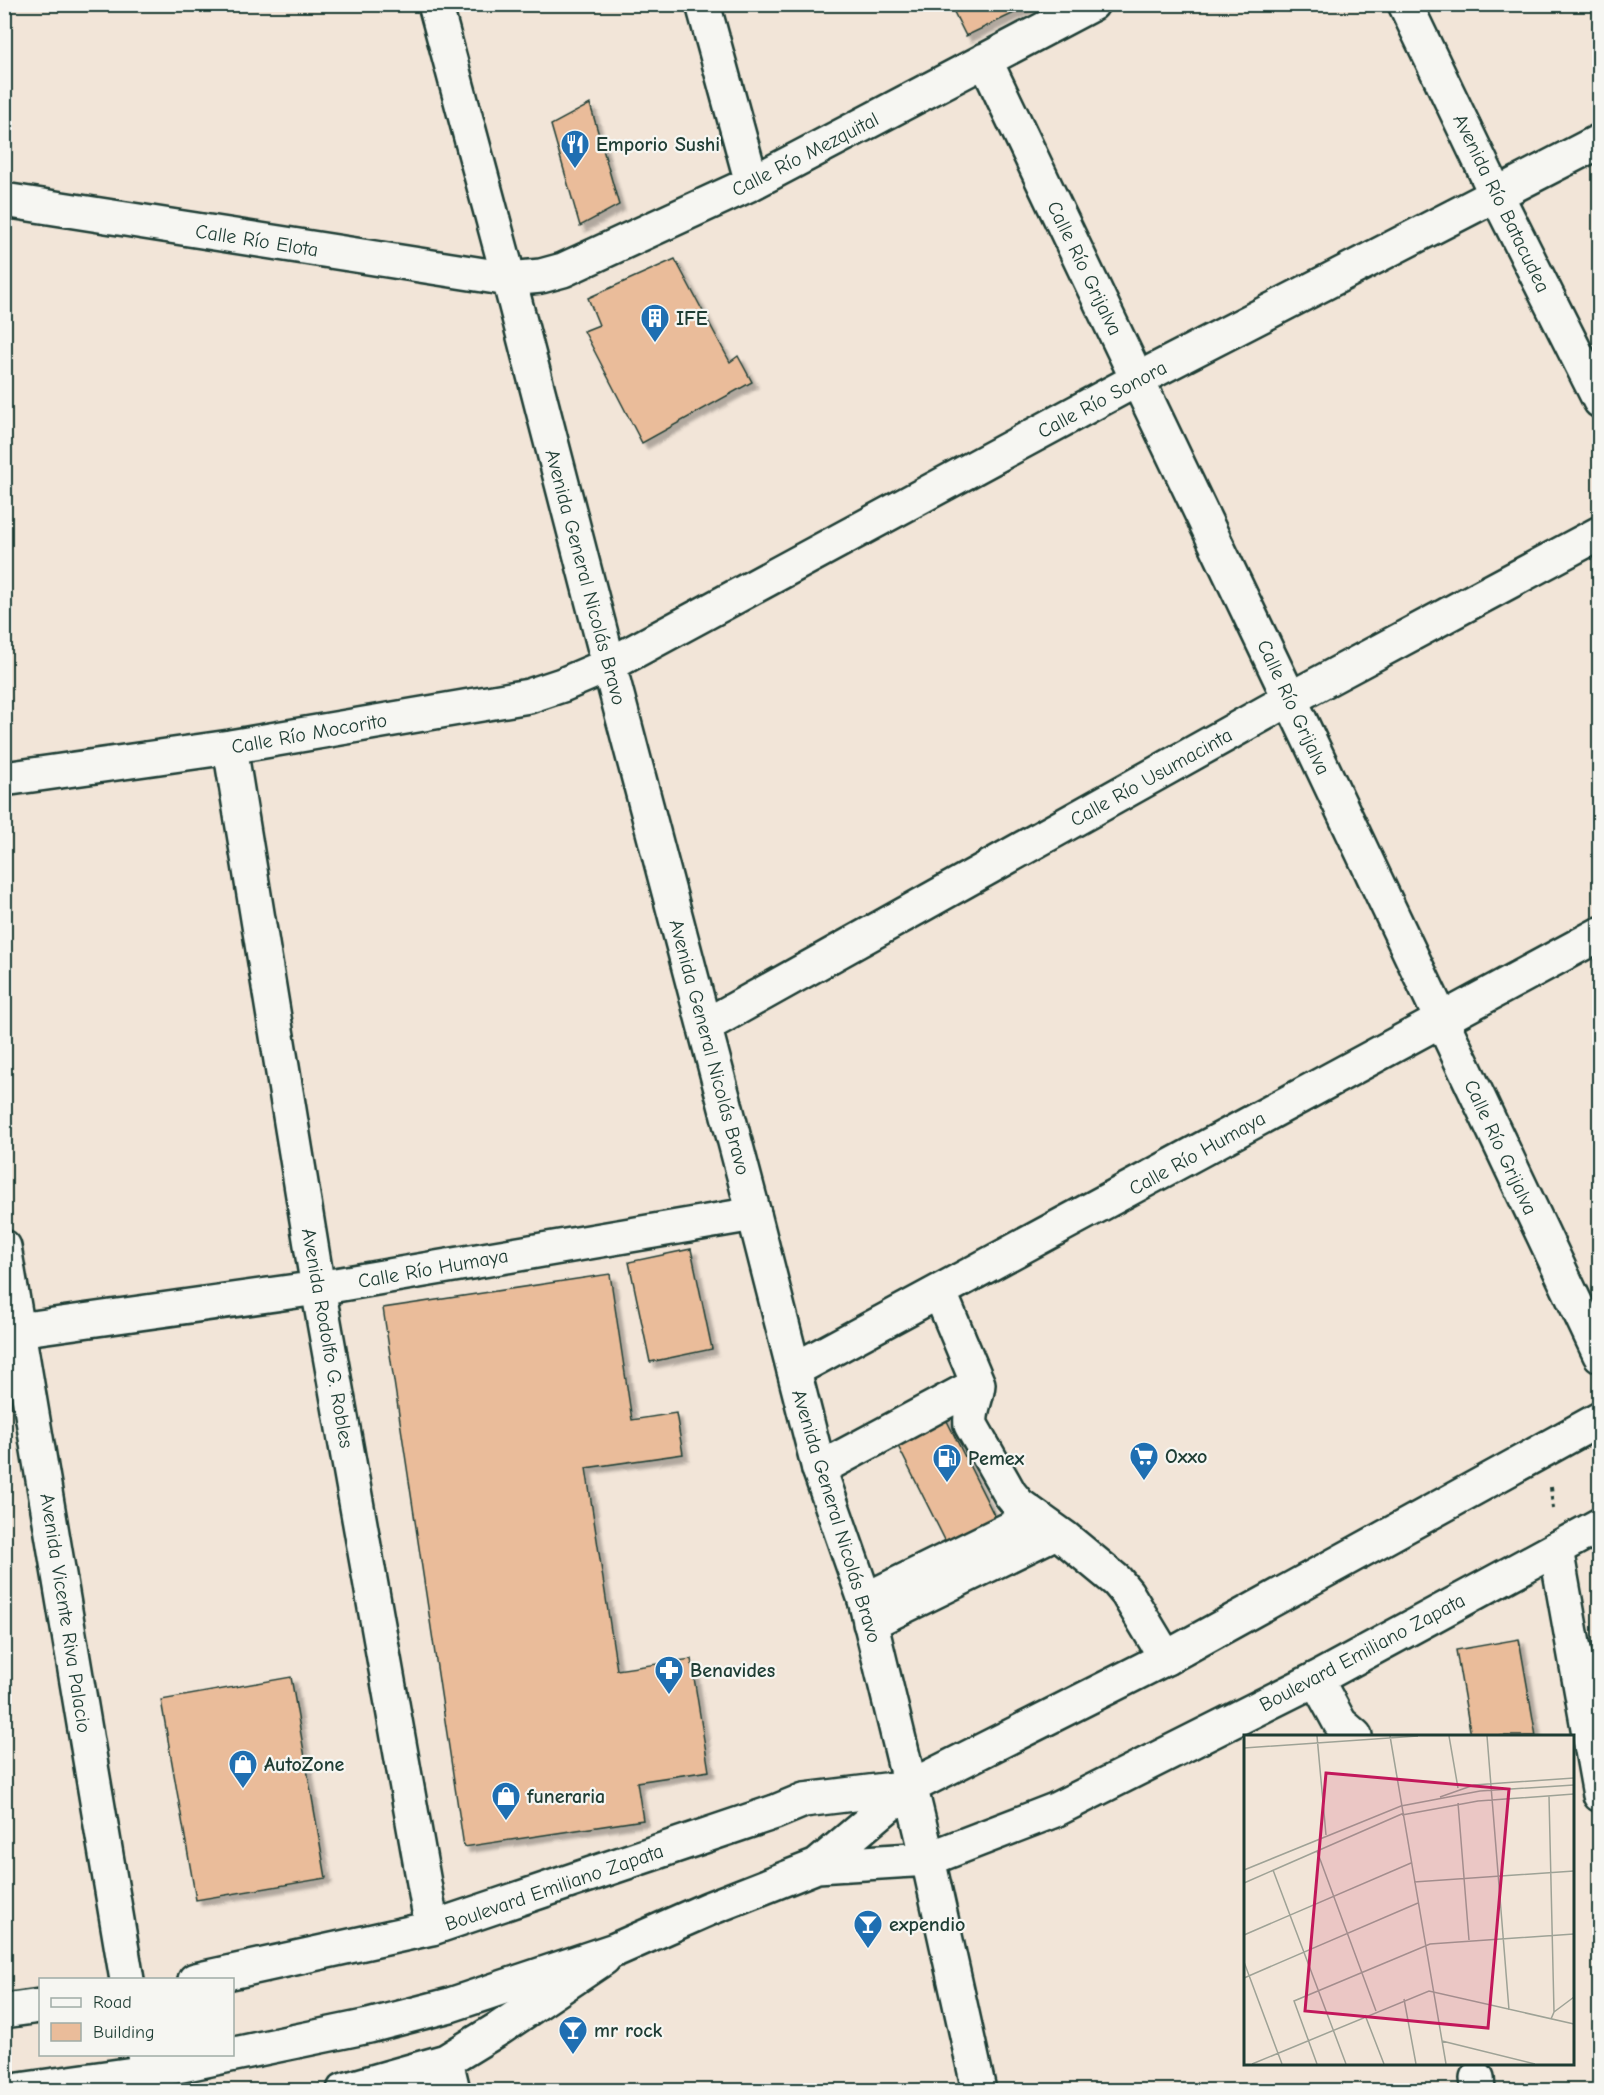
<svg xmlns="http://www.w3.org/2000/svg" width="1604" height="2095" viewBox="0 0 1604 2095" font-family="'Comic Neue',sans-serif">
  <style>
    .building { fill: #eabc9a; stroke: #1f3d34; stroke-width: 1.5; filter: url(#shadow) }
    .lines { fill: none; stroke-linecap: round; stroke-linejoin: round }
    .minor-casing { stroke: #1f3d34; stroke-width: 38 }
    .major-casing { stroke: #1f3d34; stroke-width: 38 }
    .path { stroke: #1f3d34; stroke-width: 4; stroke-dasharray: 4.5 4.5; stroke-linecap: butt }
    .minor { stroke: #f6f6f2; stroke-width: 33 }
    .major { stroke: #f6f6f2; stroke-width: 33 }
    .labels { text-anchor: middle; stroke-width: 4.5; stroke-linejoin: round; paint-order: stroke }
    .poi-label { font-size: 20px; font-weight: bold; fill: #1f3d34; stroke: #f6f6f2; text-anchor: start }
    .street-label { font-size: 20px; fill: #1f3d34; stroke: #f6f6f2 }
    .inset-road { fill: none; stroke: #9ea296; stroke-width: 1.5 }
    .view { fill: #c2185b; fill-opacity: 0.15; stroke: #c2185b; stroke-width: 3 }
    .inset-edge { fill: none; stroke: #1f3d34; stroke-width: 3 }
  </style>
  <defs>
    <filter id="shadow"><feDropShadow dx="5.5" dy="5.5" stdDeviation="1.5" flood-color="#0004"/></filter>
  </defs>
  <rect width="100%" height="100%" fill="#f2e5d8"/>
  <filter id="ink" filterUnits="userSpaceOnUse"><feTurbulence type="fractalNoise" baseFrequency=".0167" numOctaves="2"/><feDisplacementMap in="SourceGraphic" scale="12" xChannelSelector="R" yChannelSelector="G"/><feConvolveMatrix kernelMatrix="1 2 1 2 8 2 1 2 1" color-interpolation-filters="sRGB"/></filter>
  <g filter="url(#ink)">
    <path class="building" d="M950,4H1033L966,36Z
      M590,104L619,205L580,226L551,125Z
      M675,259L730,362L738,356L752,382L642,443L584,331L599,325L588,298Z
      M691,1249L712,1349L650,1362L629,1262Z
      M610,1274L632,1420L676,1413L683,1454L586,1468L617,1670L691,1659L709,1771L637,1782L643,1820L464,1847L383,1308Z
      M942,1411L1001,1529L952,1554L893,1436Z
      M1519,1639L1536,1736H1471L1456,1650Z
      M291,1677L326,1878L196,1900L161,1700Z"/>
    <g class="lines">
      <g class="minor-casing">
        <path id="minor" d="M703,4L752,183
          M1405,4L1496,194L1600,401
          M985,60L1290,699L1600,1355
          M4,200L509,279L541,276L563,270L752,183L1092,4
          M230,747L318,1288L432,1928
          M4,779L230,747L529,696L562,685L609,665L1138,379L1600,141
          M705,1026L1290,699L1600,533
          M4,1247L127,1980
          M940,1293L978,1384C977,1399 969,1410 971,1425L1010,1494L1019,1505L1065,1538L1117,1581L1127,1593L1166,1658
          M4,1332L318,1288L754,1214
          M794,1370L1600,934
          M819,1469L978,1384
          M1556,1549L1600,1795
          M865,1600L1034,1517
          M870,1623L1056,1532
          M1316,1679L1340,1723L1355,1736
          M195,1980L432,1928L775,1812L804,1800L910,1787
          M4,2011L40,2006
          M144,2054L153,2090
          M446,2061L453,2090
          M1477,2078L1478,2090
          M344,2090L446,2061L500,2028L604,1958"/>
      </g>
      <g class="major-casing">
        <path id="major" d="M435,4L509,279L609,665L754,1214L819,1469L865,1600L928,1859L979,2090
          M817,1866L910,1787L1166,1658L1600,1419
          M19,2090L148,2072L369,2026L450,2005L615,1950L708,1909L817,1866L928,1859L1055,1810L1316,1679L1600,1525"/>
      </g>
      <path class="path" d="M1551,1487L1553,1509"/>
      <use href="#minor" class="minor"/>
      <use href="#major" class="major"/>
    </g>
  </g>
  <defs>
    <g id="restaurant-pin" transform="scale(1.5)"><path d="M0 17L-7.5 6A9.5 9.5 0 1 1 7.5 6Z" fill="#1f6fb2" stroke="#f6f6f2"/><path d="M-5-6h1v4h1v-4h1v4h1v-4h1v5L-1.5 .5V6h-2V.5L-5-1ZM5-6V6H3V1.5H1.5Q1.5-4 5-6Z" fill="#fff"/></g>
    <g id="building-pin" transform="scale(1.5)"><path d="M0 17L-7.5 6A9.5 9.5 0 1 1 7.5 6Z" fill="#1f6fb2" stroke="#f6f6f2"/><path d="M-4-6H4V6H1V3H-1V6H-4ZM-2.5-4.3h1.7v1.8h-1.7ZM.8-4.3h1.7v1.8H.8ZM-2.5-1h1.7V.8h-1.7ZM.8-1h1.7V.8H.8Z" fill="#fff"/></g>
    <g id="supermarket-pin" transform="scale(1.5)"><path d="M0 17L-7.5 6A9.5 9.5 0 1 1 7.5 6Z" fill="#1f6fb2" stroke="#f6f6f2"/><path d="M-6-5.5h2.5l.6 2H6L4.5 2H-2.5L-4.4-4H-6ZM-1.5 3.2a1.3 1.3 0 1 0 .1 0ZM3 3.2a1.3 1.3 0 1 0 .1 0Z" fill="#fff"/></g>
    <g id="fuel-pin" transform="scale(1.5)"><path d="M0 17L-7.5 6A9.5 9.5 0 1 1 7.5 6Z" fill="#1f6fb2" stroke="#f6f6f2"/><path d="M-5.5-6h7V0h2V4h1.3V-2.5L3-4.5l.8-.8L6-3V5H2.5V1h-1V6h-7ZM-4.2-4.7v3.2H.2V-4.7Z" fill="#fff"/></g>
    <g id="pharmacy-pin" transform="scale(1.5)"><path d="M0 17L-7.5 6A9.5 9.5 0 1 1 7.5 6Z" fill="#1f6fb2" stroke="#f6f6f2"/><path d="M-2-6h4v4h4v4h-4v4h-4v-4h-4v-4h4Z" fill="#fff"/></g>
    <g id="shop-pin" transform="scale(1.5)"><path d="M0 17L-7.5 6A9.5 9.5 0 1 1 7.5 6Z" fill="#1f6fb2" stroke="#f6f6f2"/><path d="M-5-2.5h2.3a2.7 3.5 0 0 1 5.4 0H5L5.5 6h-11ZM-1.5-2.5h3a1.5 2.3 0 0 0-3 0Z" fill="#fff"/></g>
    <g id="bar-pin" transform="scale(1.5)"><path d="M0 17L-7.5 6A9.5 9.5 0 1 1 7.5 6Z" fill="#1f6fb2" stroke="#f6f6f2"/><path d="M-6-5H6L.8 .8V4.5H3.5V6h-7V4.5H-.8V.8Z" fill="#fff"/></g>
  </defs>
  <g fill-rule="evenodd">
    <use href="#restaurant-pin" x="575" y="144"/>
    <use href="#building-pin" x="655" y="318"/>
    <use href="#supermarket-pin" x="1144" y="1456"/>
    <use href="#fuel-pin" x="947" y="1458"/>
    <use href="#pharmacy-pin" x="669" y="1670"/>
    <use href="#shop-pin" x="243" y="1764"/>
    <use href="#shop-pin" x="506" y="1796"/>
    <use href="#bar-pin" x="868" y="1924"/>
    <use href="#bar-pin" x="573" y="2030"/>
  </g>
  <g class="labels">
    <g class="poi-label">
      <text x="596" y="151">Emporio Sushi</text>
      <text x="676" y="325">IFE</text>
      <text x="1165" y="1463">Oxxo</text>
      <text x="968" y="1465">Pemex</text>
      <text x="690" y="1677">Benavides</text>
      <text x="264" y="1771">AutoZone</text>
      <text x="527" y="1803">funeraria</text>
      <text x="889" y="1931">expendio</text>
      <text x="594" y="2037">mr rock</text>
    </g>
    <g class="street-label">
      <text transform="translate(805 154) rotate(-27)" y="7">Calle Río Mezquital</text>
      <text transform="translate(1502 203) rotate(64)" y="7">Avenida Río Batacudea</text>
      <text transform="translate(257 240) rotate(9)" y="7">Calle Río Elota</text>
      <text transform="translate(1085 268) rotate(64)" y="7">Calle Río Grijalva</text>
      <text transform="translate(1102 399) rotate(-28)" y="7">Calle Río Sonora</text>
      <text transform="translate(586 577) rotate(75)" y="7">Avenida General Nicolás Bravo</text>
      <text transform="translate(1294 707) rotate(65)" y="7">Calle Río Grijalva</text>
      <text transform="translate(309 733) rotate(-10)" y="7">Calle Río Mocorito</text>
      <text transform="translate(1151 777) rotate(-29)" y="7">Calle Río Usumacinta</text>
      <text transform="translate(710 1047) rotate(75)" y="7">Avenida General Nicolás Bravo</text>
      <text transform="translate(1501 1147) rotate(65)" y="7">Calle Río Grijalva</text>
      <text transform="translate(1197 1153) rotate(-29)" y="7">Calle Río Humaya</text>
      <text transform="translate(433 1268) rotate(-10)" y="7">Calle Río Humaya</text>
      <text transform="translate(328 1338) rotate(80)" y="7">Avenida Rodolfo G. Robles</text>
      <text transform="translate(837 1516) rotate(73)" y="7">Avenida General Nicolás Bravo</text>
      <text transform="translate(66 1613) rotate(81)" y="7">Avenida Vicente Riva Palacio</text>
      <text transform="translate(1362 1652) rotate(-28)" y="7">Boulevard Emiliano Zapata</text>
      <text transform="translate(554 1887) rotate(-19)" y="7">Boulevard Emiliano Zapata</text>
    </g>
  </g>
  <g transform="translate(1244 1735)">
    <rect width="330" height="330" fill="#f2e5d8"/>
    <path class="inset-road" d="M73,1L82,100M146,1L202,329M205,1L214,53M243,1L265,275M0,13L174,1M305,61L310,277L307,284M196,62L230,50L330,43M214,68L225,205M158,80L234,66L330,59M73,116L132,276M0,135L157,71L236,56L330,50M29,135L102,329M170,147L330,136M0,148L160,78M0,200L167,128M0,227L38,329M0,243L174,168M160,264L172,329M310,277L330,262M121,280L140,329M198,306L291,329M8,329L185,256L330,289M73,329L50,266L186,209L330,199"/>
    <path class="view" d="M82,38L265,54L244,293L61,276Z"/>
    <rect width="330" height="330" class="inset-edge"/>
  </g>
  <rect width="1604" height="2095" fill="none" stroke="#f6f6f2" stroke-width="24"/>
  <rect x="12" y="12" width="1580" height="2071" fill="none" stroke="#1f3d34" stroke-width="2" filter="url(#ink)"/>
  <rect x="39" y="1978" width="195" height="78" fill="#f6f6f2" stroke="#a0aca6" stroke-width="1.5"/>
  <rect x="51" y="1998" width="30" height="9" fill="#f6f6f2" stroke="#a0aca6" stroke-width="1.5"/>
  <text x="93" y="2008" font-size="18" fill="#1f3d34">Road</text>
  <rect x="51" y="2023" width="30" height="18" fill="#eabc9a" stroke="#a0aca6" stroke-width="1.5"/>
  <text x="93" y="2038" font-size="18" fill="#1f3d34">Building</text>
</svg>
